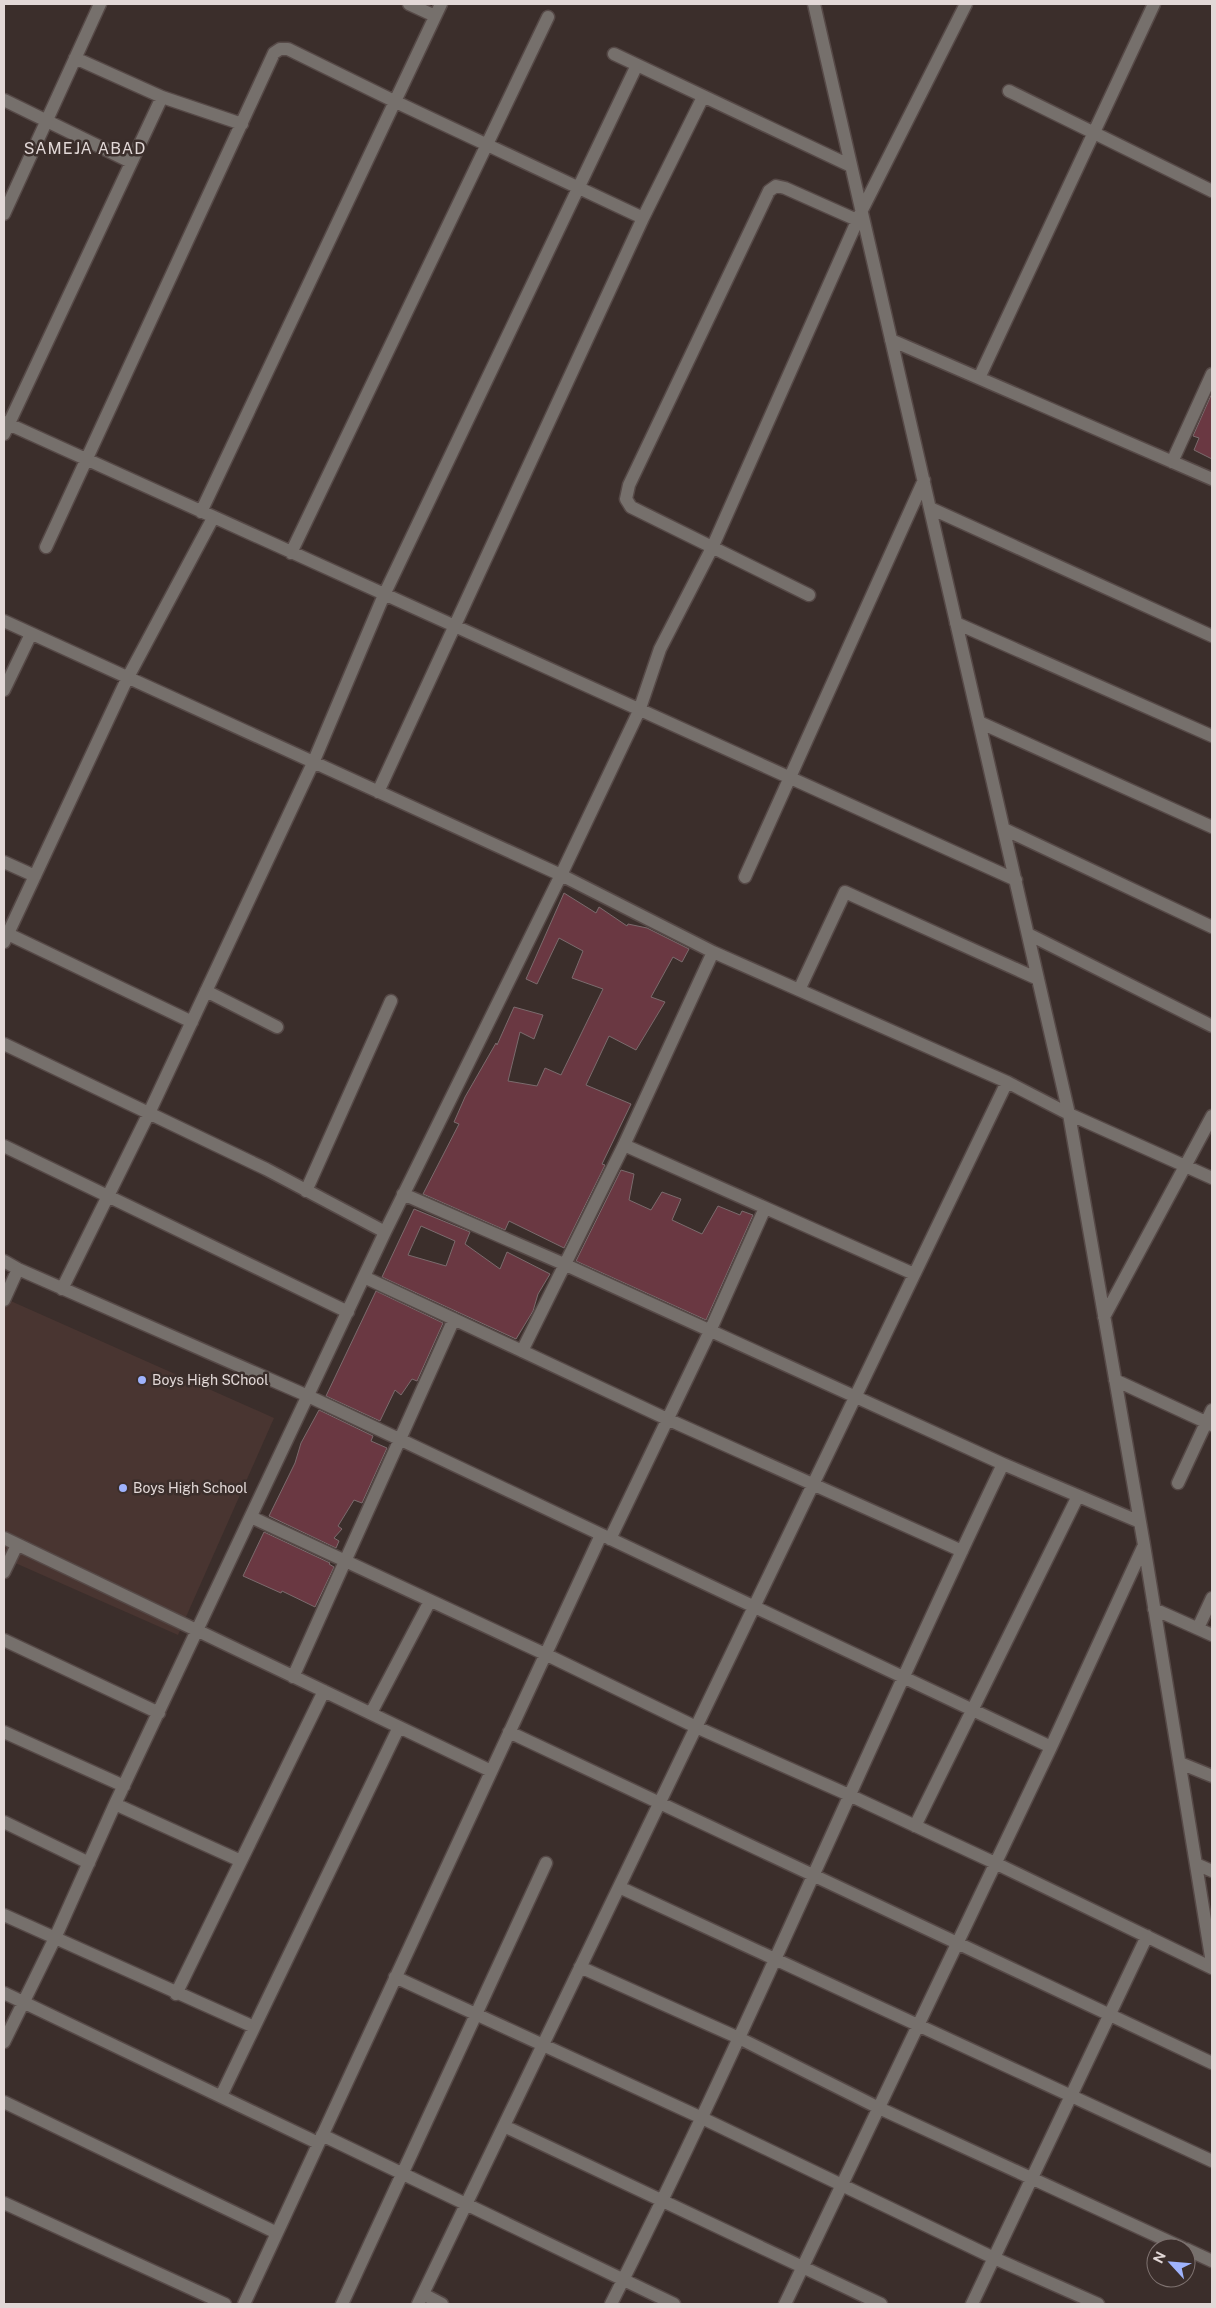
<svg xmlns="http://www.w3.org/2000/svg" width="1216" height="2308" viewBox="0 0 1216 2308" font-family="'Public Sans',sans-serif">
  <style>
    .built { fill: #493531 }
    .building { fill: #6a3842; stroke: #7b6b6d; fill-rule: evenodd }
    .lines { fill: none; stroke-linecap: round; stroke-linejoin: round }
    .minor-casing { stroke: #564947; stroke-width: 15 }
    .minor { stroke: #76706c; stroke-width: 12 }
    .poi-dot { fill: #9fb3fd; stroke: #3b2e2b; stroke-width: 2 }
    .labels { text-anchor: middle; stroke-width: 5; stroke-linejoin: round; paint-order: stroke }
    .poi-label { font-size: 14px; fill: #e2d8d7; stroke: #3b2e2b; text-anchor: start }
    .quarter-label { font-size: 16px; letter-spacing: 1px; fill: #e2d8d7; stroke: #3b2e2b }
  </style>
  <rect width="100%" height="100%" fill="#3b2e2b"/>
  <path class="built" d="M4,1298L274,1418L178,1635L4,1558Z"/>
  <path class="building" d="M1212,393V459L1194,450L1199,438L1193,436Z
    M564,893L596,913L599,907L627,926L628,924L647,928L689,949L682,962L673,957L651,997L665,1002L636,1050L609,1036L586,1085L631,1104L602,1164L605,1165L564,1248L509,1221L505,1230L423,1194L459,1124L454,1122L465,1097L496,1043L497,1045L514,1007L543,1015L534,1039L520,1032L508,1081L537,1086L545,1068L561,1075L603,989L572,978L583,951L559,938L537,984L526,979Z
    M621,1170L634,1174L629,1200L651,1210L662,1192L681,1199L672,1220L702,1234L718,1206L740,1215L742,1211L753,1215L706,1320L576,1261Z
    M414,1209L470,1232L465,1244L500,1269L507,1252L550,1274L538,1294L533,1311L516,1339L382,1277ZM421,1226L455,1241L446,1266L408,1255Z
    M376,1291L443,1323L417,1381L412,1379L401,1395L395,1390L380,1421L326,1396Z
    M319,1410L373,1436L371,1441L387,1448L362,1503L354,1500L338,1526L342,1529L334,1538L339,1541L336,1548L269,1516L295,1463L301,1443Z
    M264,1532L330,1563L329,1564L334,1567L315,1607L282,1591L281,1593L243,1576Z"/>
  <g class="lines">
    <g class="minor-casing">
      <path id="minor" d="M409,4L435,16
        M814,4L1069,1114L1144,1545L1212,1963
        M614,54L851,166
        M75,58L162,97L242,124
        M1009,91L1212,191
        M4,100L131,162
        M4,214L100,4
        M891,340L1212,479
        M979,378L1154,4
        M4,422L1016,880
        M4,434L162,97
        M1172,462L1212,374
        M930,508L1212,636
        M201,512L441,4
        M46,547L274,53L280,49H288L396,102L643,218
        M291,553L548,17
        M809,595L631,507L626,499L629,485L769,191L776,186L785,188L857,220
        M4,621L561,875L713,952L1007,1082L1069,1114L1212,1178
        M956,623L1212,736
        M4,690L31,634
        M979,722L1212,827
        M378,792L643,218L703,97
        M1004,829L1212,927
        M4,862L35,876
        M745,877L924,480
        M8,934L192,1022
        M1028,934L1212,1026
        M4,942L127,679L213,518
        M799,990L845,892L1038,979
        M206,991L277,1027
        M4,1044L266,1169L385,1232
        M624,1145L914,1274
        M4,1146L348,1312
        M306,1191L391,1001
        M403,1194L566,1265L1003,1464L1140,1522
        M4,1261L18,1269L308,1396L1051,1747
        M364,1277L667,1419L962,1551
        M62,1289L149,1113L313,763L384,595L637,65
        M4,1300L18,1269
        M1104,1317L1212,1116
        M522,1351L624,1145L713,952
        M1115,1380L1212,1425
        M1178,1483L1212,1410
        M251,1517L545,1654L696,1727L849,1795L995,1863L1212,1968
        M4,1538L491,1771
        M610,1539L710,1331L765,1208
        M4,1572L17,1545
        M1154,1609L1212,1635
        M1198,1628L1212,1598
        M4,1640L159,1713
        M293,1677L454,1319
        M371,1713L430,1601
        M4,1732L124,1786
        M509,1732L1212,2063
        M1180,1763L1212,1776
        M115,1804L241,1861
        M4,1822L89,1863
        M915,1826L1078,1496
        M1196,1864L1212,1871
        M619,1887L1212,2161
        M4,1915L254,2027
        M580,1967L739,2038L879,2108L1183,2248
        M395,1977L702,2118L994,2258L1098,2304
        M4,1993L318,2143
        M176,1994L324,1691
        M4,2042L55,1938L115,1804L385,1232L561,875L639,711L660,649L712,548L862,210L966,4
        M221,2096L399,1727
        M4,2102L277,2233
        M504,2126L881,2304
        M322,2135L674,2304
        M4,2203L225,2304
        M1186,2249L1212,2261
        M423,2294L442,2304
        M244,2304L601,1535
        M342,2304L546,1863
        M418,2304L1007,1082
        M611,2304C750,2028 869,1743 1003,1464
        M785,2304L1051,1747L1144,1545
        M972,2304L1147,1936"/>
    </g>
    <use href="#minor" class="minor"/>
  </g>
  <g class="poi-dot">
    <circle cx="142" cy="1380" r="5"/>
    <circle cx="123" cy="1488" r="5"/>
  </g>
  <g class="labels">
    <g class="poi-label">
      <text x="152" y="1385">Boys High SChool</text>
      <text x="133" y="1493">Boys High School</text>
    </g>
    <g class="quarter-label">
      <text x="85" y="154">SAMEJA ABAD</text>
    </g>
  </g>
  <rect width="1216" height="2308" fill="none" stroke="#e2d8d7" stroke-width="10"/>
  <g transform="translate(1171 2263) rotate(296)"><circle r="24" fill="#3b2e2b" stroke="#7e7270"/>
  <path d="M0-4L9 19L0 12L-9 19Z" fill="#9fb3fd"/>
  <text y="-8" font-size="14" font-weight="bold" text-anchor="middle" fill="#e2d8d7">N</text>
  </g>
</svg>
